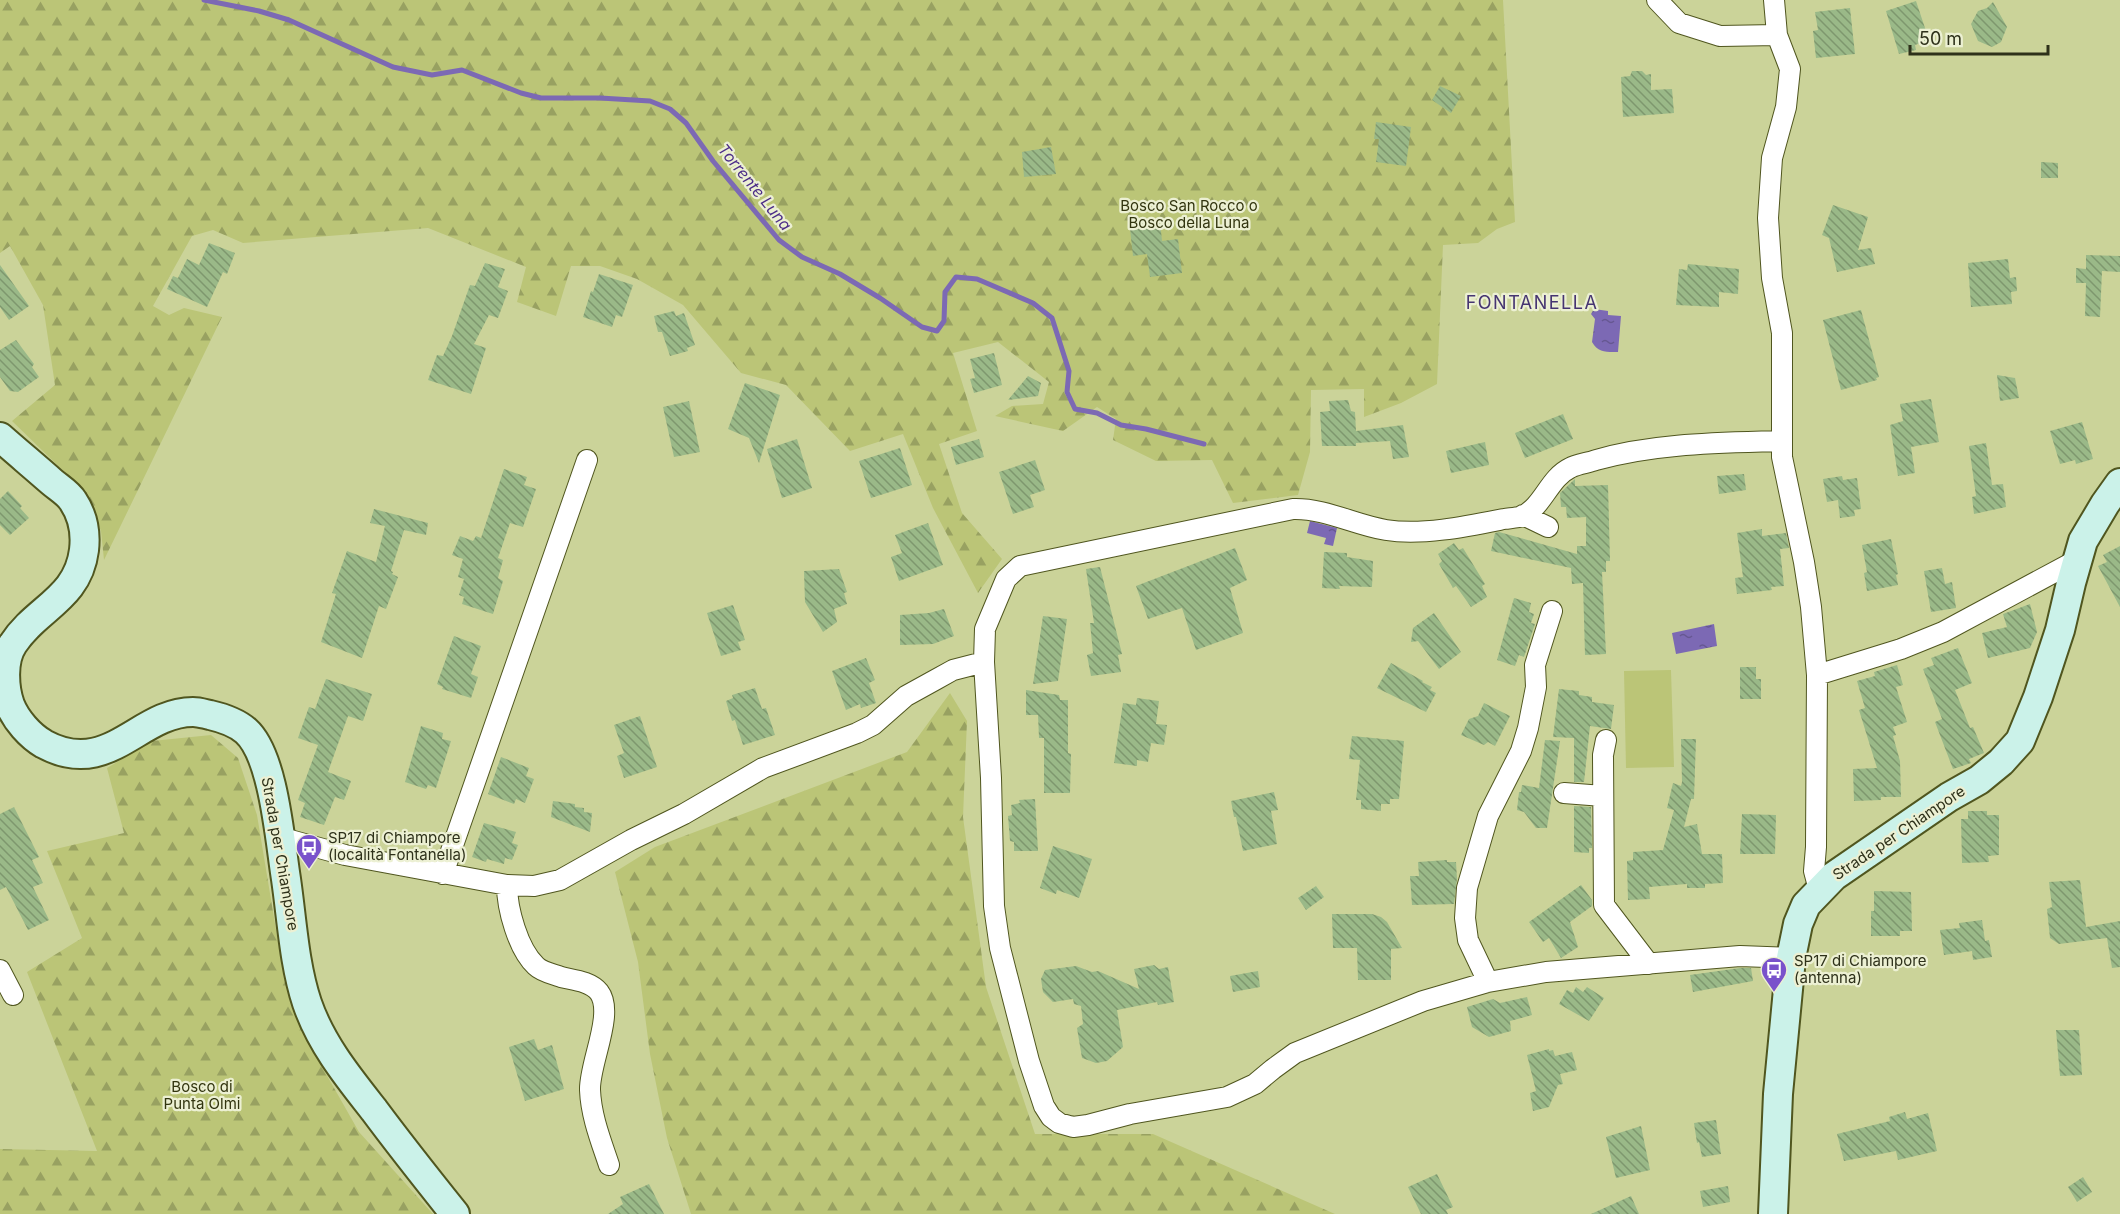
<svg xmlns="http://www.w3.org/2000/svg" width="2120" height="1214" viewBox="0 0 2120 1214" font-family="Inter,sans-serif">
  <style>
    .forest { fill: url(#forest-firs) }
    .pitch { fill: #bbc577 }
    .water { fill: url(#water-ripples) }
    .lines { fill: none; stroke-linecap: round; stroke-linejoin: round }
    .stream { stroke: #7c69b4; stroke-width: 5 }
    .building { fill: url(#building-back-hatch) }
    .street-casing { stroke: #50561f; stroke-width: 22 }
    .secondary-casing { stroke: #50561f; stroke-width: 32 }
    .street { stroke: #fff; stroke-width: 20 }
    .secondary { stroke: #cbf2e9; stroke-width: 28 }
    .labels { text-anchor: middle; stroke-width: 4.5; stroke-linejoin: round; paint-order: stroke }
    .park-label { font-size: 15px; fill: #32350f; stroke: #ecf0d3 }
    .street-label { font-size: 15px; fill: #2e311a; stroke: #ecf0d3 }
    .poi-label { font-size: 15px; fill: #2e311a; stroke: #ecf0d3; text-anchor: start }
    .water-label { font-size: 16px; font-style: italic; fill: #4c2d88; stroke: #ecf0d3 }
    .quarter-label { font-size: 18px; letter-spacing: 1.5px; fill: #463571; stroke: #ecf0d3 }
  </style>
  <defs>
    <pattern id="forest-firs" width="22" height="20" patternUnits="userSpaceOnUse" patternTransform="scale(1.5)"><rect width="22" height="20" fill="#bbc577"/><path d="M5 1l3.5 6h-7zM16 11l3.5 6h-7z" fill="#98a161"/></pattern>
    <pattern id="water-ripples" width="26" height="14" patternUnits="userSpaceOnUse" patternTransform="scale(1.5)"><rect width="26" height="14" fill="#7c69b4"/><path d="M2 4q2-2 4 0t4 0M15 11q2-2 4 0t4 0" fill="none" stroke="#665792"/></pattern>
    <pattern id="building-back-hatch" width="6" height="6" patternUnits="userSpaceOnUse" patternTransform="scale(1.5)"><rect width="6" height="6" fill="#9ab988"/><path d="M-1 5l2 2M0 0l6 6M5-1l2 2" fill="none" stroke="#7e976e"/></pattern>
  </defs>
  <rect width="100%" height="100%" fill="#cbd399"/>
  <path class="forest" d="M0,0H1503L1515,222L1497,229L1478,243L1443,245L1437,384L1401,403L1364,417V389L1311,390L1310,452L1298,495L1233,503L1212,460L1156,461L1113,440L1116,419L1097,407L1063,431L995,416L1012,406L1043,404L1049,382L998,342L953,353L977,431L939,444L962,513L1002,559L978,593L933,508L903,434L850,451L786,385L741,373L683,305L637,279L600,266H571L556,316L517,302L526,267L428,228L243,243L213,230L192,236L153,306L169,315L184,308L222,317L104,560L101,531L84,491L12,421L55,385L43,305L10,246L0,253Z
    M950,693L967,721L963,817L986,987L1035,1134H1153L1335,1214H691L667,1138L650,1054L638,962L615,872L655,847L907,752Z
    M211,735L238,758L257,815L284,978L308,1042L359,1132L433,1214H0V1149L97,1151L27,972L82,938L47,851L124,833L107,768L152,741Z"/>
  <path class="pitch" d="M1671,670L1674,767L1626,768L1624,671Z"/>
  <path class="water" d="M1594,309L1608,311V315L1621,316L1618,352C1607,352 1598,353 1592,342L1595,319L1591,314Z
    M1310,521L1337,528L1333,546L1324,544L1326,538L1307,533Z
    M1714,624L1717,646L1676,654L1672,633Z"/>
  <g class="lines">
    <path class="stream" d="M204,0L259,11L289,20L393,67L432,75L462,70L521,93L541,98H600L650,101L670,109L686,123L713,161L779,240L802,257L840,274L880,298L922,327L937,331L944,321L945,292L956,277L977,279L1033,303L1052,318L1069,371L1067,392L1075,409L1097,413L1121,425L1146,429L1204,444"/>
  </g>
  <path class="building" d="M1916,1L1929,40L1915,45L1916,50L1899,54L1886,11Z
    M1993,2L2007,27L2001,42L1992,47L1978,41L1971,24L1978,11L1987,8Z
    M1850,8L1855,54L1816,58L1813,31L1818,30L1815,12Z
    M1632,71H1642L1646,75L1651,74V90L1672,89L1674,113L1623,117L1621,77L1630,76Z
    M1440,86L1461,96L1451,113L1432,100Z
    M1376,122L1411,127L1406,166L1376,162L1379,139H1374Z
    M1051,147L1056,174L1024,177L1022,152Z
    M2041,162L2058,163V178H2041Z
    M1833,205L1868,217L1858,250L1871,248L1875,264L1837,272L1829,238L1822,235Z
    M1147,218V221H1160L1162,241L1178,239L1182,273L1150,277L1147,254L1133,256L1129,220Z
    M209,243L235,253L227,274L223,272L207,307L167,289L173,276L178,278L187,259L199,265Z
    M2086,255L2120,256V272L2102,271L2100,317L2085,316L2086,283H2076V268L2086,269Z
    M2008,259L2010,278L2016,277L2017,291L2011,292L2012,304L1971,307L1968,263Z
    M485,263L505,269L498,287L508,291L498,318L489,315L474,344L486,348L471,394L428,380L437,355L443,356L452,336L470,285L475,286Z
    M1688,264L1739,269L1738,294L1719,292V307L1676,305L1679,269L1687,270Z
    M0,265L29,306L9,320L0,307Z
    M599,274L633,285L622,317L616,315L612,327L583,317L591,291L593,292Z
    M1861,310L1879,377L1876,378L1877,380L1841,390L1823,320Z
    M674,311L676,316L684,313L695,345L687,348L688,351L670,356L662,332H658L654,316Z
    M16,340L34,364L32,367L39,377L18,392L10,391L0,377V350Z
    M994,353L1002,385L974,393L970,379L975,378L970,359Z
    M1997,375L2015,378L2019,398L2000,401Z
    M1028,376L1041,383L1038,396L1008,400Z
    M745,383L780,395L759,463L749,438L728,429Z
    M1931,399L1939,442L1911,447L1915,473L1898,476L1890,425L1903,421L1900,404Z
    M1348,400L1351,411L1355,412L1356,431L1403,425L1409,457L1393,459L1390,441L1356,443V446H1322L1320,412L1330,411L1329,401Z
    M689,401L700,452L674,457L663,407Z
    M1563,414L1573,439L1525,458L1515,433Z
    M2082,422L2093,459L2076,464L2075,460L2060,464L2050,431Z
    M797,439L812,488L782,498L767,449Z
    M979,439L984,457L956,465L951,447Z
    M1485,442L1489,465L1451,473L1446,451Z
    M1986,443L1992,485L2003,484L2006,507L1974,514L1972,497L1976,496L1969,446Z
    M900,448L912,485L871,498L859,461Z
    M1035,460L1045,490L1030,495L1034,507L1013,514L999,472Z
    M504,469L527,477L524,485L536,489L523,527L510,523L498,558L503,560L498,578L503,581L493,614L462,604L464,597L459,595L464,579L458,577L463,559L452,555L460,536L473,541L476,536L481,538Z
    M1744,474L1746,490L1719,494L1717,476Z
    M1842,476L1843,480L1857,478L1861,509L1854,510L1855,516L1840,518L1838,500L1827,502L1823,479Z
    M1575,479V486L1608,485L1610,561H1606V572H1602L1606,654L1585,655L1583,583L1572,584L1571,568L1491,551L1495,533L1499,532L1577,554V546H1586V517L1567,518L1566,507H1561L1560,493Z
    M8,491L22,506L20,508L29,518L10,535L0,525V499Z
    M374,509L428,523L426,535L404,530L391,571L393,572L392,574L398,577L386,609L379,606L362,658L321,642L336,594L332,593L347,551L376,562L385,526L370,523Z
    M928,523L943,565L899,581L891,557L902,553L895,535Z
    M1762,529V536L1786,533L1789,548L1780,549L1784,586L1771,587L1772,590L1737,594L1735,578L1743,577L1737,533Z
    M1891,539L1898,574L1896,575L1898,585L1867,591L1864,573L1867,572L1862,545Z
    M1454,543L1459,550L1463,548L1485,584L1482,586L1487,597L1471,607L1456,586L1453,588L1439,564L1442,561L1438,554Z
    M2120,546V607L2098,566L2107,562L2103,555Z
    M1235,548L1247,580L1230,588L1243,633L1196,650L1182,608L1148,619L1136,586Z
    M1324,552L1347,553V557L1373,561L1372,587L1339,586L1340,589L1322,588Z
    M1100,567L1122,654L1118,655L1121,672L1091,676L1087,655L1093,653L1090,623H1094L1086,569Z
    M1942,568L1945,584L1952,582L1956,608L1931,612L1924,571Z
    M839,569L847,592L844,593L847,604L834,609L837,622L823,632L805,602L804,571Z
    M1514,598L1531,603L1529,612L1534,614L1531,623L1535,624L1524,657L1519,655L1515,666L1497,660Z
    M2030,604L2037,632L2030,648L1988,658L1982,633L2007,627L2003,614Z
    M733,605L745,640L738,642L741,650L721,656L707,613Z
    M944,609L954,636L933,644L900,645V615L929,613Z
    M1434,613L1461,652L1439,669L1418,641L1411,642L1413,628Z
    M1043,616L1067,619L1058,681L1033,684Z
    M454,636L481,646L471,674L478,677L471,698L442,689L443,687L437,684Z
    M1958,648L1972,683L1955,690L1970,728L1973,727L1984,753L1969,759L1971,763L1953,769L1935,722L1942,719L1923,669L1934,665L1931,658Z
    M866,658L875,680L869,683L876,703L861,708L860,704L846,710L832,671Z
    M1391,663L1423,681L1422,682L1432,687L1430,690L1436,693L1426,712L1377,688Z
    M1897,665L1903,685L1896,687L1907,722L1893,727L1896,735L1893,736L1900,761L1901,797H1881V800L1854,801L1853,769L1877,768L1859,710L1865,708L1857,681L1875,676L1874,672Z
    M1740,667H1756V679H1761V699H1740Z
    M326,679L372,694L363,721L348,716L328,772L351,781L344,800L335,797L324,825L300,817L305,803L298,800L318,745L298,738L309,707L315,709Z
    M755,688L762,709L766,708L775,735L743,745L735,720L732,721L726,701L733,698L732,695Z
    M1559,689L1579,691V695L1592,697V702L1614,705L1611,729L1590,726L1584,782H1574V738L1553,737Z
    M1026,690L1059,695L1060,700H1068V753L1071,754L1070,793H1044V738H1039L1038,715H1026Z
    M1137,698L1159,701L1156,724L1167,725L1164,745L1151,743L1148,762L1137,760V766L1114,763L1123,703L1136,705Z
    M1484,703L1510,716L1495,746L1488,742L1484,745L1461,735L1469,719L1478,716Z
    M640,716L657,767L624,778L617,756L624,753L614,725Z
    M421,726L443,733L442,739L451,741L436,788L428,785L426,789L405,782Z
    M1352,736L1404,741L1399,799H1390V804H1381V811L1361,809V800H1356L1360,760L1349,759Z
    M1681,739H1696L1694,799H1691L1684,827L1697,824L1702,854H1722L1723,883L1705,884V888H1687V884L1649,887L1650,899L1628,900L1627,861L1633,860V852L1663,850L1674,810L1667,808L1673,783L1681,786L1682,782Z
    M1545,740L1560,741L1547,828H1536L1524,812L1517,810L1519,792H1521L1522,785L1539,788Z
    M501,757L529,768L526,776L534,779L525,803L516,799L514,804L488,794Z
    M1274,792L1278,810L1271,811L1277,844L1243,851L1236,817H1234L1231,801Z
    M1035,799L1038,851H1014V842L1010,841L1008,816L1012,815L1011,805L1020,803L1019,800Z
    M553,801L575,804V807L584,808V812L592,813L590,832L551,817Z
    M1574,806L1591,807L1592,848H1589V853L1574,852Z
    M14,807L39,857L32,860L43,883L33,887L49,920L28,930L6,887L0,890V814Z
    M1968,811H1987V815H1999V855L1988,856L1989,862L1962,863L1961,819H1968Z
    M1742,814L1776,815L1775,854H1740Z
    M484,823L516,832L512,843L518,845L512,860L505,858L504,864L487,859L486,862L472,857Z
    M1053,846L1092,859L1079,898L1057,890L1056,894L1040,888Z
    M1447,860V862H1456L1457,879L1454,904L1412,905L1410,876H1419L1418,862Z
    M2080,880L2086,927L2120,921V967L2112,968L2107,938L2059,944L2050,938L2047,909L2052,907L2049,882Z
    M1581,885L1592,900V906L1570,922L1578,947L1561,958L1549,938L1543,942L1529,922Z
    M1316,886L1324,897L1306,910L1298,898Z
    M1874,891L1911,892L1912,931H1900V936H1871V911H1874Z
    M1332,914H1372L1381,917L1387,922L1402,948L1391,949V980H1358L1357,948H1333Z
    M1982,920L1985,941L1989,940L1992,957L1973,960L1972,951L1944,955L1940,930L1960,928L1959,923Z
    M1154,965L1159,969L1168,967L1174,1002L1158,1005L1157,1002L1117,1010L1123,1047L1107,1061L1096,1063L1082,1058L1077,1028L1083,1024L1081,1006L1074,1004L1073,999L1053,1002L1043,992L1041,979L1045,970L1076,966L1092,972L1098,971L1139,989L1134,969Z
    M1740,968H1751L1753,981L1693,992L1690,975Z
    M1258,971L1260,987L1233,992L1230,976Z
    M1576,987L1583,992L1587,987L1604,998L1589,1021L1559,1004L1567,990L1573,993Z
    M1527,997L1532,1015L1510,1021L1511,1031L1489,1037L1472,1027L1467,1007L1493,999L1500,1003Z
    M2056,1030H2079L2082,1075L2060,1076Z
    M534,1039L538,1050L552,1045L564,1089L525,1101L509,1047Z
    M1549,1049V1051L1553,1050L1555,1056L1572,1052L1577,1070L1560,1074L1563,1084L1558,1085L1549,1107L1533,1111L1530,1093L1536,1091L1527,1055Z
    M1905,1112L1907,1119L1928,1113L1937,1151L1898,1160L1896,1151L1844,1161L1837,1134L1890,1121L1889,1117Z
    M1716,1120L1721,1154L1702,1157L1699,1142L1697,1143L1694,1123Z
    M1641,1126L1650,1170L1616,1178L1606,1137Z
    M1437,1174L1453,1207L1446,1210L1448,1214H1421L1408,1187Z
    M2083,1177L2092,1192L2077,1202L2068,1187Z
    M649,1184L664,1214H608L623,1204L620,1197Z
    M1728,1186L1730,1202L1703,1207L1700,1191Z
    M1631,1196L1639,1214H1591Z"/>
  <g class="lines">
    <g class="street-casing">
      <path id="street" d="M1657,0L1679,23L1720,36L1777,35
        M1774,0L1777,35L1790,69L1786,107L1772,158L1768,218L1772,278L1782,333V457L1804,562L1811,607L1817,675L1816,847L1814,871L1819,890
        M1523,515L1548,527
        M984,662L991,778L994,906L1000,948L1029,1061L1044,1106L1051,1117L1059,1123L1073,1127L1088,1125L1130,1114L1227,1097L1255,1084L1273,1069L1295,1053L1423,1001L1488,982L1546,972L1740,956L1791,958
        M1817,675L1901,649L1943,632L2077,560
        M1606,740L1603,755L1604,905L1649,964
        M1564,793L1603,796
        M279,837L345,855L507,885L534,886L560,880L631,840L684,814L763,768L857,733L873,725L906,696L935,680L953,670L984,662L985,629L1006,579L1020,566L1293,509C1325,508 1355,525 1386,530C1422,536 1469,526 1504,519C1510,518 1517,518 1522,516C1543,507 1549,478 1570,468C1577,464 1588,463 1596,460C1655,443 1720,443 1782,441
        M443,874L587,460
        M507,885C507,909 518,949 536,966C542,972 553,974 561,977C573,980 590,981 599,992C615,1013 589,1064 590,1090C591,1116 601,1141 609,1165
        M0,970L13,995
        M1488,982L1468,940L1465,918L1467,888L1488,816L1521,751L1528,728L1536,687L1535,665L1552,611"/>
    </g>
    <g class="secondary-casing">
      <path id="secondary" d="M0,437C17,452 35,467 52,482C59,488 68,493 73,501C83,516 86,533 84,550C78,599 36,608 13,644C2,660 4,688 10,705C16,720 30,736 44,744C109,779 138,712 193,712C199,712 205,714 210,715C223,718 237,723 246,731C274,756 280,842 286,879C292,920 294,964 307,1003C321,1044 348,1077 374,1110C400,1145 427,1179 455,1214
        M1773,1214L1778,1094L1791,958L1798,924L1806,905L1834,876L1949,797L1979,780L2001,762L2020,741L2038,697L2060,630L2071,583L2083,541L2105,504L2120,483"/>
    </g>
    <use href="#street" class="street"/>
    <use href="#secondary" class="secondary"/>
  </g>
  <defs>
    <g id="bus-pin" transform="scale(1.35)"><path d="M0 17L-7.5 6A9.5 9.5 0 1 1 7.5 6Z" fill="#7952cb" stroke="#ecf0d3"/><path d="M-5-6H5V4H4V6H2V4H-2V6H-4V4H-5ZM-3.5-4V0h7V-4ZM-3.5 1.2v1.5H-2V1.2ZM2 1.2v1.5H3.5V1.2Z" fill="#fff"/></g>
  </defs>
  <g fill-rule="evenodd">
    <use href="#bus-pin" x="309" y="847"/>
    <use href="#bus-pin" x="1774" y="970"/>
  </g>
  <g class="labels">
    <g class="park-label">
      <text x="1189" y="211">Bosco San Rocco o<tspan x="1189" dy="17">Bosco della Luna</tspan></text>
      <text x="202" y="1092">Bosco di<tspan x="202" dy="17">Punta Olmi</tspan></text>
    </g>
    <g class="street-label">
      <text transform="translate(1899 833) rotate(-34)" y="5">Strada per Chiampore</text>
      <text transform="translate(280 854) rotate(80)" y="5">Strada per Chiampore</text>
    </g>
    <g class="poi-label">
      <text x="328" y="843">SP17 di Chiampore<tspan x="328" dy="17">(località Fontanella)</tspan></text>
      <text x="1794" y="966">SP17 di Chiampore<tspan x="1794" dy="17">(antenna)</tspan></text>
    </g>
    <g class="water-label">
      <text transform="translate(755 187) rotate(51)" y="6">Torrente Luna</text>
    </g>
    <g class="quarter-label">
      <text x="1532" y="309">FONTANELLA</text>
    </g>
  </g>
  <path d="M1910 45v9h138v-9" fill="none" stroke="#2e311a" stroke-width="3"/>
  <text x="1919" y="45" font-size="18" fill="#2e311a" stroke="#ecf0d3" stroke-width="4.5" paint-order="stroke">50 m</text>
</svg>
